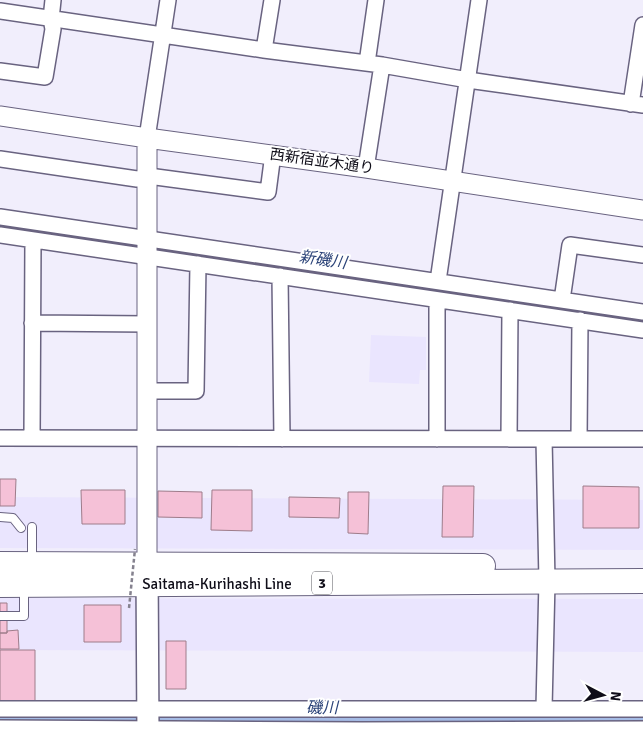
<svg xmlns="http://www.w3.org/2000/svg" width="643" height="735" viewBox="0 0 643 735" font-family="Signika,'Noto Sans JP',sans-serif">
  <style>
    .built { fill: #eae5fe }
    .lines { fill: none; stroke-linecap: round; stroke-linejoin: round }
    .stream { stroke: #a5bbe5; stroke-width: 4.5 }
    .building { fill: #f5c1d7; stroke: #9e7c8a }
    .service-casing { stroke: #696380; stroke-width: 10 }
    .minor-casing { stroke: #696380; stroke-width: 18 }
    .tertiary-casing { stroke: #696380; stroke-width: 21 }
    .secondary-casing { stroke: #696380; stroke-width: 24 }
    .primary-casing { stroke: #696380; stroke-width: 26 }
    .service { stroke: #fff; stroke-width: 8 }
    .minor { stroke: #fff; stroke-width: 15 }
    .tertiary { stroke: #fff; stroke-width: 19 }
    .secondary { stroke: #fff; stroke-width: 21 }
    .primary { stroke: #fff; stroke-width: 24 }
    .path-bridge { stroke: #85828f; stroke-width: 2.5; stroke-dasharray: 4 2.5; stroke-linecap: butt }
    .labels { text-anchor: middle; stroke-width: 4; stroke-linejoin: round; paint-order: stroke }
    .shield { fill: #fff; stroke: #57565d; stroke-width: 1 }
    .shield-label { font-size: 14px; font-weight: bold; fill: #0f0d18 }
    .street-label { font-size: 15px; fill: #0f0d18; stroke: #fff }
    .water-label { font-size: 16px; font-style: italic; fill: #2b4378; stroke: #fff }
  </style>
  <rect width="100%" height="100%" fill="#f1eefc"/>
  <path class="built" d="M371,335L426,337V370H420L419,384L369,382Z
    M0,497L643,500V550L0,548Z
    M0,598L643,599V652L0,650Z"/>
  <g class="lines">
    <path class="stream" d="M0,225L130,244
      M0,718L142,719
      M154,719L643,720"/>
  </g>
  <path class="building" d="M0,479H16L15,506H0Z
    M443,486H474L473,537H442Z
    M583,486L639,487V528H583Z
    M81,490H125V524H82Z
    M212,490H252V531L211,530Z
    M158,491L202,492V518L158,517Z
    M348,492H369L368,534L348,533Z
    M289,497L340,498L339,518L289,517Z
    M0,603H7V633H0Z
    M84,605H121V642H84Z
    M18,630L19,649H0V633H7V631Z
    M166,641H186V689H166Z
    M0,650H35V705L0,704Z"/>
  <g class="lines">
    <g class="service-casing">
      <path id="service" d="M0,517L13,518L21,528
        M32,560V527
        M0,616H24V587"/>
    </g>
    <g class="minor-casing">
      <path id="minor" d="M0,11L264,50L382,65L468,80L643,105
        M264,50L272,0
        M367,63L376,0
        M0,71L45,77L53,29L51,19L53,0
        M631,104L643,25
        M147,138L168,0
        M0,159L137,179L156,177L268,192L273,154
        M366,168L382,65
        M0,217L643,312
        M0,235L643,330
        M280,276L282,439
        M438,281L479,0
        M562,300L570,245L643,255
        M32,323L148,324
        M148,391H196L198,264
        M0,438L643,439
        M32,438L33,240
        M437,439V300
        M509,439L510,310
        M579,439L580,320
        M544,708L547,581L544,439
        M0,709H643
        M0,728L362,730L643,729"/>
    </g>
    <g class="tertiary-casing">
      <path id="tertiary" d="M0,116L147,138L366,168L643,210
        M147,564V138"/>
    </g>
    <g class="secondary-casing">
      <path id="secondary" d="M147,566L148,735"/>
    </g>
    <g class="primary-casing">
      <path id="primary" d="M0,564L483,566
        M0,585L643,581"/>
    </g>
    <use href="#service" class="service"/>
    <use href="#minor" class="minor"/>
    <use href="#tertiary" class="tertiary"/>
    <use href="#secondary" class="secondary"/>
    <use href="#primary" class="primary"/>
    <path class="path-bridge" d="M129,608L135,549"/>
  </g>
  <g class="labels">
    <rect class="shield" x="312" y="571.5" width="20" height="23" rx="4"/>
    <g class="shield-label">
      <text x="322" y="588">3</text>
    </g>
    <g class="street-label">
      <text transform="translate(322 161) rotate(8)" y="5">西新宿並木通り</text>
      <text x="217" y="589">Saitama-Kurihashi Line</text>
    </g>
    <g class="water-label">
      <text transform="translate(323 259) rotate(8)" y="6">新磯川</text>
      <text x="322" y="713">磯川</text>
    </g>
  </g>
  <g transform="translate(603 695) rotate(96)" stroke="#ffffff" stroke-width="4" paint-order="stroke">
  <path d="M0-4L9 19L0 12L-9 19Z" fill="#0f0d18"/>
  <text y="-8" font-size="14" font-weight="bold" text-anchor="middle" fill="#0f0d18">N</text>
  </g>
</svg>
